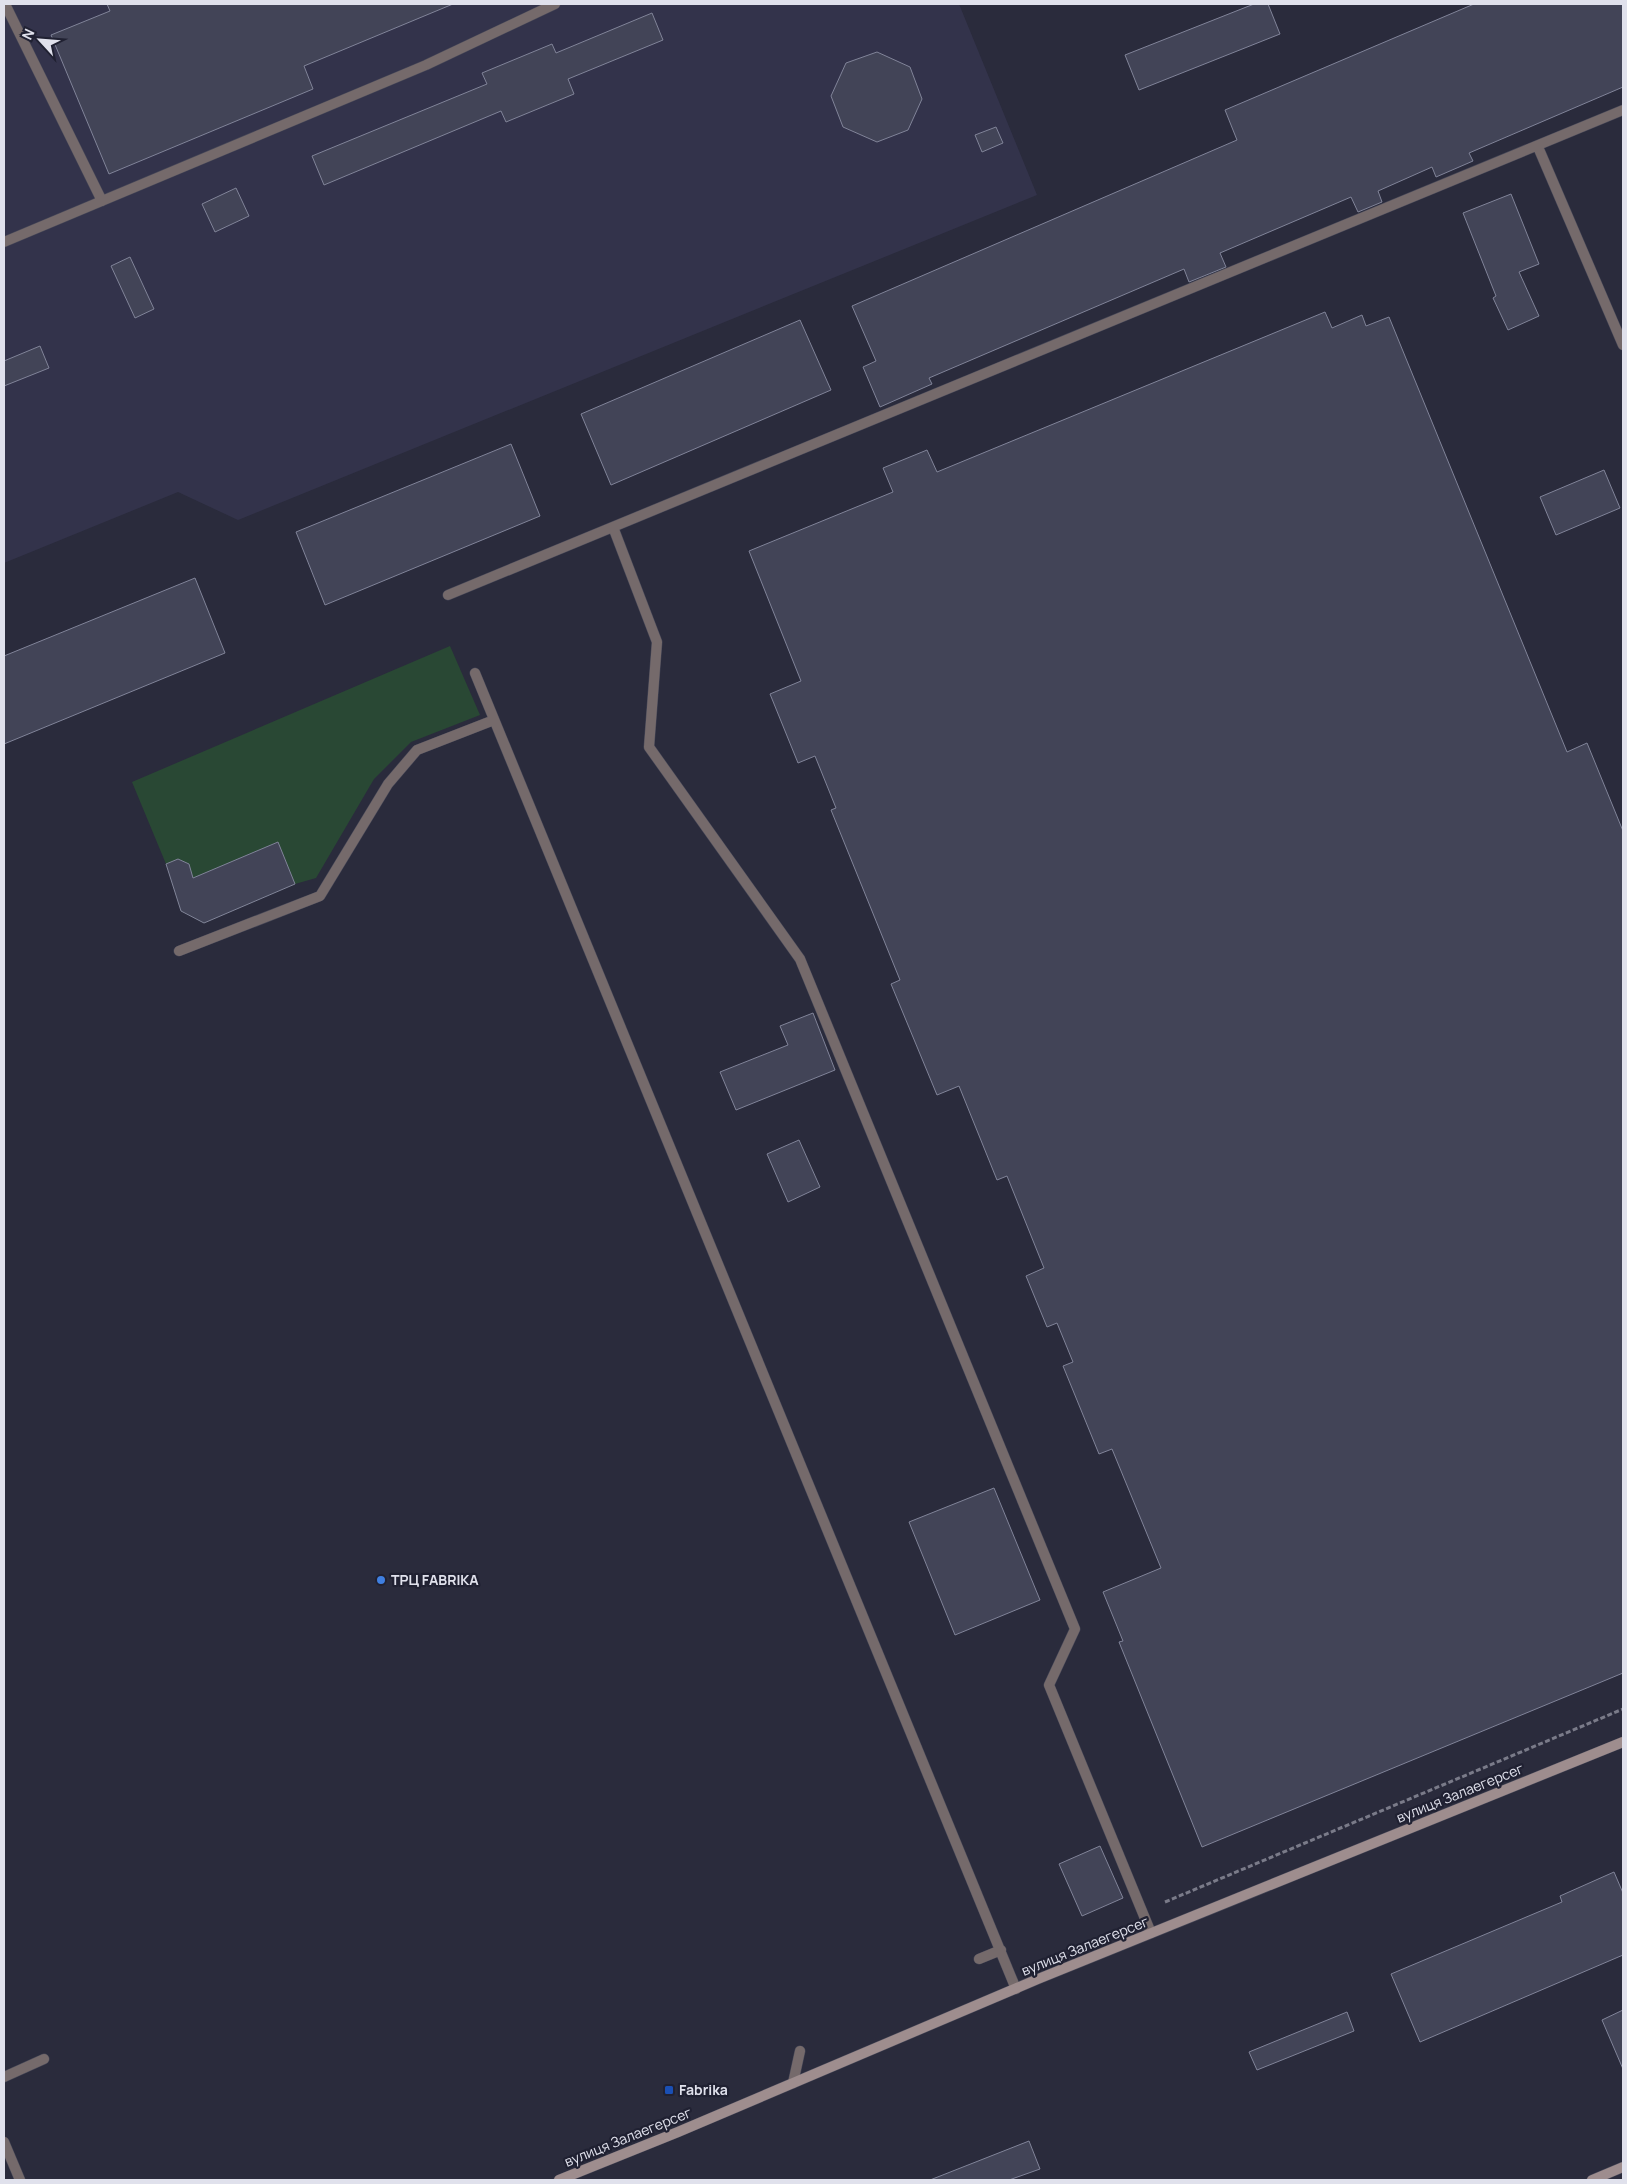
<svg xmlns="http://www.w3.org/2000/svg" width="1627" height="2184" viewBox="0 0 1627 2184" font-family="Manrope,sans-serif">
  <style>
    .built { fill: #33334b }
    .green { fill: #294834 }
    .building { fill: #424457; stroke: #818499 }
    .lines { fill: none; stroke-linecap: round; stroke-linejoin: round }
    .service-casing { stroke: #474858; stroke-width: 11 }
    .secondary-casing { stroke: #474858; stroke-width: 11 }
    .path { stroke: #7a7b89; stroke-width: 3; stroke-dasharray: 5 2.5; stroke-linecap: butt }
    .service { stroke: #756a6b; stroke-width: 10 }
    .secondary { stroke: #9e8d8e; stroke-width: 10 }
    .shop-dot { fill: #3f7fe0; stroke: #202132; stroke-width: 2 }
    .transit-dot { fill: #1a4fb4; stroke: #202132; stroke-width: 2 }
    .labels { text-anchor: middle; stroke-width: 4.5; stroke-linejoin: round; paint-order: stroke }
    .poi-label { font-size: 14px; font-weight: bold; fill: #e0e1ec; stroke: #202132; text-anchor: start }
    .street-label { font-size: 14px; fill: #e0e1ec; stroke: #202132 }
  </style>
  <rect width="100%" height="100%" fill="#2a2b3c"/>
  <path class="built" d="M4,4H959L1037,195L238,520L178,492L4,563Z"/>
  <path class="green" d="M450,646L480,715L411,742L374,779L316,878L295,884L204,923L181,911L166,864L132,782Z"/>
  <path class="building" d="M107,4H453L304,66L313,89L109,174L51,35L110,11Z
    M1254,4H1268L1280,34L1139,90L1125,55Z
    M1474,4H1623V87L1469,153L1473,161L1436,177L1432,167L1378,191L1382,202L1358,212L1351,197L1220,253L1226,267L1189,282L1184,269L929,378L932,384L880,407L863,367L876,361L852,306L1237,140L1225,110Z
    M652,13L663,40L568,79L574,94L506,122L501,111L324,185L312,156L487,84L482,73L552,44L556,53Z
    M877,52L910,67L922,99L908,130L877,142L843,127L831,96L846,63Z
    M996,127L1003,143L982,152L975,135Z
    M236,188L249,216L215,232L202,204Z
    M1511,194L1539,264L1519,272L1539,316L1508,330L1493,298L1496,296L1463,213Z
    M130,257L154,309L135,318L111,266Z
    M1325,312L1332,328L1362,315L1366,326L1389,317L1567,752L1587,743L1623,831V1673L1202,1847L1119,1642L1123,1641L1103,1592L1161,1568L1112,1449L1099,1454L1063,1366L1073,1362L1057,1323L1047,1327L1026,1276L1044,1268L1007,1176L997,1180L959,1086L937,1095L891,984L900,980L831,810L836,808L815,756L798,763L770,694L801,681L749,551L893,492L883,468L927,450L937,472Z
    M800,320L831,390L611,485L581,414Z
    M40,346L49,368L4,386V361Z
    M511,444L540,516L325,605L296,532Z
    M1604,470L1620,508L1556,535L1540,497Z
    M195,578L225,653L4,744V656Z
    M278,842L295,884L204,923L181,911L166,864L178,859L189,864L193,878Z
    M813,1013L835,1070L736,1110L720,1072L788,1045L780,1026Z
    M799,1140L820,1187L788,1202L767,1154Z
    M994,1488L1040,1600L955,1635L909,1522Z
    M1100,1846L1123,1898L1082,1916L1059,1864Z
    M1614,1872L1623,1893V1955L1420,2042L1391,1974L1562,1902L1560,1896Z
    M1623,2010V2069L1602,2020Z
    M1347,2012L1354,2031L1257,2070L1249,2052Z
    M1029,2141L1040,2169L1009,2180H930Z"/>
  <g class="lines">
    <g class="service-casing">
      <path id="service" d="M5,4L102,201
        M1538,147L1623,345
        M4,242L426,65L555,4
        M613,527L657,642L649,747L800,959L1075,1629L1049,1685L1151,1933
        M448,595L1623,110
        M475,673L1016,1989
        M179,951L320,896L388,784L417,750L494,720
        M979,1959L1001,1950
        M4,2077L44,2059
        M793,2083L800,2051
        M4,2142L20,2180"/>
    </g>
    <g class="secondary-casing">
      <path id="secondary" d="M559,2180L678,2132L1038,1979L1623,1742
        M1592,2180L1623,2167"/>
    </g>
    <path class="path" d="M1165,1902L1623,1709"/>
    <use href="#service" class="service"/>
    <use href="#secondary" class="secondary"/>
  </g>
  <circle class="shop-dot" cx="381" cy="1580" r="5"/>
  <rect class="transit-dot" x="664" y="2085" width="10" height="10" rx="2.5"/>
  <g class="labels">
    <g class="poi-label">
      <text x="391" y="1585">ТРЦ FABRIKA</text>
      <text x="679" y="2095">Fabrika</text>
    </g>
    <g class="street-label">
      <text transform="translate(1460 1793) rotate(-22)" y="5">вулиця Залаегерсег</text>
      <text transform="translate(1085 1946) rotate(-22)" y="5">вулиця Залаегерсег</text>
      <text transform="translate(628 2137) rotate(-22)" y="5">вулиця Залаегерсег</text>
    </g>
  </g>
  <rect width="1627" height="2184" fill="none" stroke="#e0e1ec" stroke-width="10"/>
  <g transform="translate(40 40) rotate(296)" stroke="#202132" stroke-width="4" paint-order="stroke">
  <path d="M0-4L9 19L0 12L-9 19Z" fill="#e0e1ec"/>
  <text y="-8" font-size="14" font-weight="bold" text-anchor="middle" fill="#e0e1ec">N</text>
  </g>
</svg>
